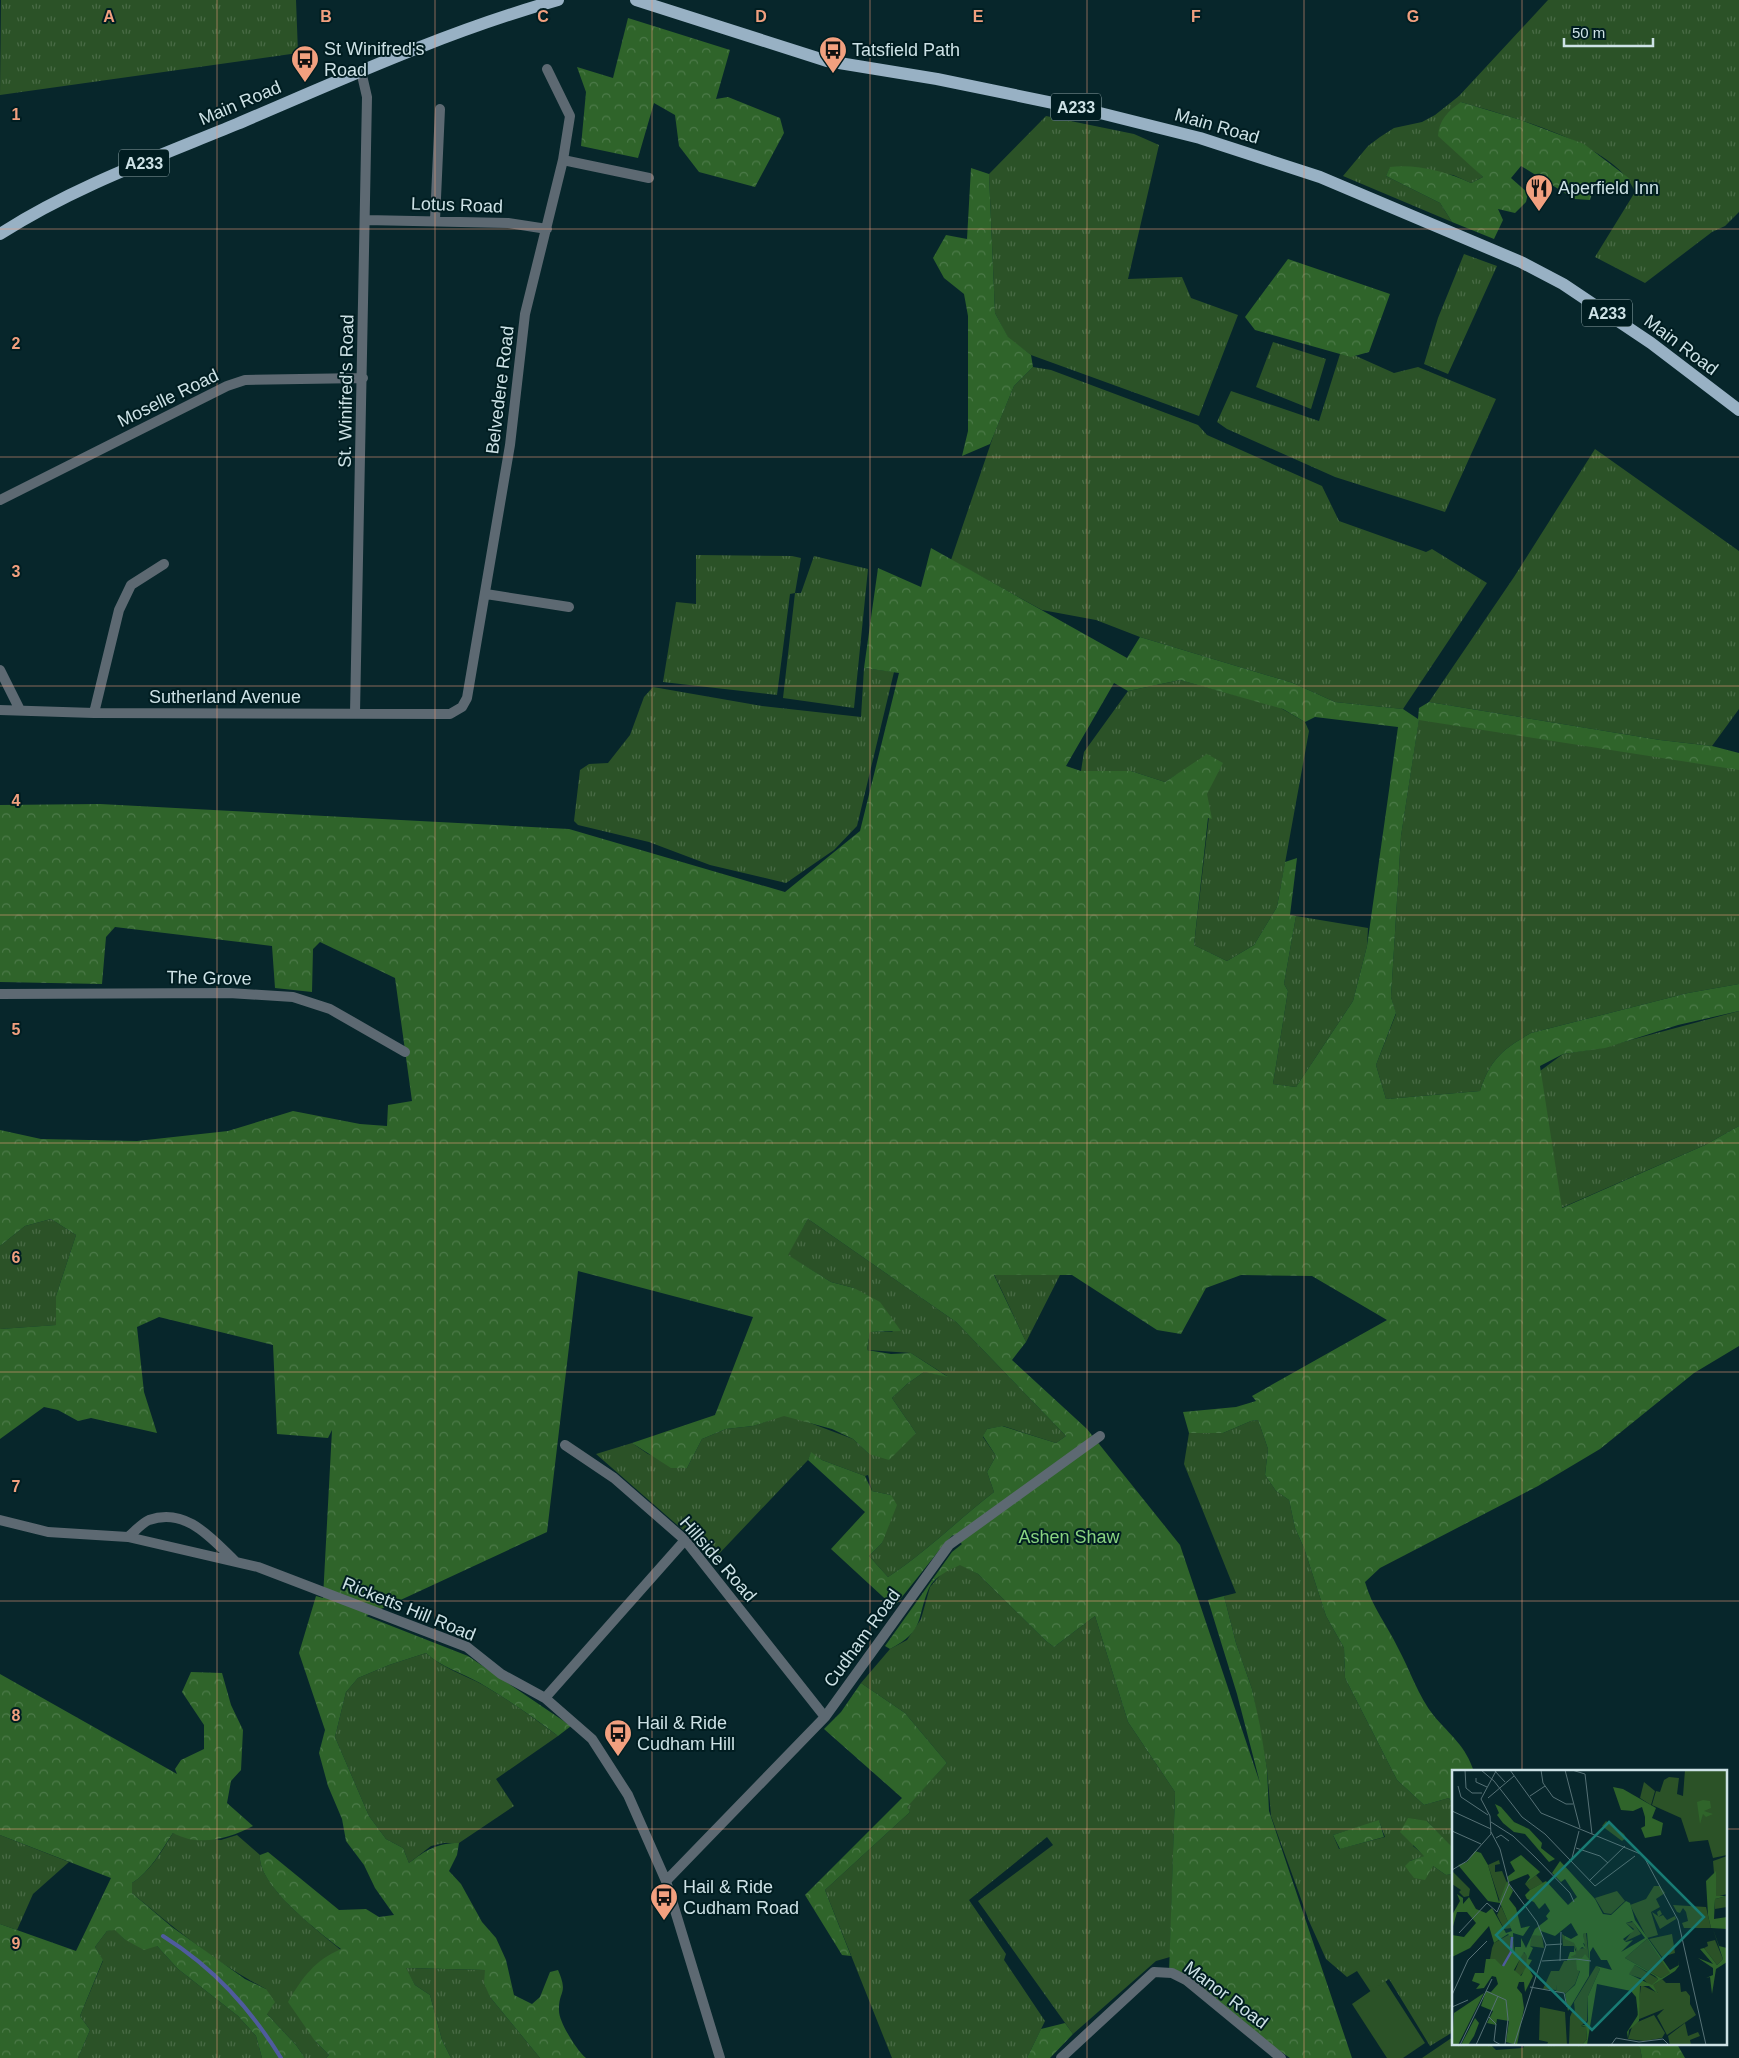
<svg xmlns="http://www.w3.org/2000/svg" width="1739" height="2058" viewBox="0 0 1739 2058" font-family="Helvetica,sans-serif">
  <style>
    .grass { fill: url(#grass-tufts); fill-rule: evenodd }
    .forest { fill: url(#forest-crowns); fill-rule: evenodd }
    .pitch { fill: #2b5227 }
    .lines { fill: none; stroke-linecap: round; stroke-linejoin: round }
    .stream { stroke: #4f5b9d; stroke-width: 4 }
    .minor { stroke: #5d6972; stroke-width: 10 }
    .primary { stroke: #98b1c4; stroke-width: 12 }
    .grid { fill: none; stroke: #f2a07f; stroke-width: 1; stroke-opacity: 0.55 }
    .labels { text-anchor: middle; stroke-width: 4; stroke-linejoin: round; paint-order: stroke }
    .shield { fill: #001d21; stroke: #90a7ab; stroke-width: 1 }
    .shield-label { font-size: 16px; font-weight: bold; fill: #cde2e6 }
    .poi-label { font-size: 18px; fill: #cde2e6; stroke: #001d21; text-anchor: start }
    .street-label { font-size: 18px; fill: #cde2e6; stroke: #001d21 }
    .park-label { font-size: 18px; fill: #8ad581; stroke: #001d21 }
    .inset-river { fill: none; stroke: #4f5b9d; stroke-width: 2.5 }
    .inset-road { fill: none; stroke: #567176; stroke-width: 1 }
    .view { fill: #187b74; fill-opacity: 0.15; stroke: #187b74; stroke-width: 2.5 }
    .inset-edge { fill: none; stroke: #cde2e6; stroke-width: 2.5 }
    .grid-label { font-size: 16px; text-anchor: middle; font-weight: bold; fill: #f2a07f; stroke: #001d21; stroke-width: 4; stroke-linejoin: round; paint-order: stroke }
  </style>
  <defs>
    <pattern id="grass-tufts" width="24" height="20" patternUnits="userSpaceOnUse" patternTransform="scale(1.25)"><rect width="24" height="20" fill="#2b5227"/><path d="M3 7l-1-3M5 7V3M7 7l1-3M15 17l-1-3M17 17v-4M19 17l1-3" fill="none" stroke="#496b46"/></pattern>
    <pattern id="forest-crowns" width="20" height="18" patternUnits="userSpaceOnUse" patternTransform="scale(1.25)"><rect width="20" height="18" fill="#2f642a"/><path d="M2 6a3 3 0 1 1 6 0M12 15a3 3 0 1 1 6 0" fill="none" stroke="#4c7a49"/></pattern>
  </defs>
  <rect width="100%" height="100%" fill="#07262b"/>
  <path class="grass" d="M296,0L298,53L0,95L1,0Z
    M1548,0H1739V212L1725,226L1712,232L1645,283L1595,257L1635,192C1617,144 1508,116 1461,102V155L1483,177L1471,183L1453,175L1390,168L1386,176L1440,203L1452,222L1343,176L1368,146L1380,137L1394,128L1422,122L1435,115L1459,96Z
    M1046,116L1134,134L1159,145L1128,279L1182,277L1191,298L1238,315L1199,416L1031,355L1008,338L995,313L989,174Z
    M1464,254L1497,266L1448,374L1424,364L1438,318Z
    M1273,342L1326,359L1311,409L1256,387Z
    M1340,354L1356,356L1394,373L1418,367L1496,399L1445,512L1335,477L1227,429L1217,422L1231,391L1319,421Z
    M1033,367L1051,370L1198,425L1207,435L1322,486L1339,521L1426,552L1432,549L1487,583L1403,709L1335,702L1293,683L1140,637L1096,620L1042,610L951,560L994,434L1014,386Z
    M1595,449L1739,551V709L1712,746L1660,740L1429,702L1514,577Z
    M696,555L792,556L801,558L795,593H801L814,556L868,569L854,708L783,698L795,593L790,594L777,695L663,682L676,602L696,604Z
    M864,668L894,672L857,826L834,850L786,883L710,865L649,842L578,825L574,821L580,770L589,764L608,763L630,735L644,697L653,687L762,706L861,717Z
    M1180,680L1279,707L1305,722L1309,731L1277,907L1254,945L1227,961L1194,945L1209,816L1176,775L1165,782L1131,771H1081L1084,752L1128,691Z
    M1419,719L1739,769V984L1688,993L1531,1033C1503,1049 1490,1059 1480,1091L1386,1099L1376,1065L1396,1014L1391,997L1401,836Z
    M1296,916L1368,928L1367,946L1353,1001L1296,1087L1273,1084L1288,991L1284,984Z
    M1739,1011V1126L1705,1145L1561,1208L1540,1071L1563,1054L1601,1048Z
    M51,1219L76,1235L56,1296L57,1325L0,1329V1246L25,1226Z
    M808,1219L956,1322L1066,1436L1056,1443L1003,1426L987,1429L983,1437L996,1456L987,1472L994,1492C958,1520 926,1552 888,1577L869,1556L882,1543L891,1495L872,1491L868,1475L865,1476L822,1460L811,1453L808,1460L715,1558L596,1454L632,1443L648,1454L687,1468L702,1439L726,1429L753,1426L786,1414L853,1439L869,1454L916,1433L892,1398L907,1384L924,1372L947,1376L911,1353L867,1350L870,1332H893L854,1288L831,1282L787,1255Z
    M994,1274L1060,1275L1026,1342Z
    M1258,1420L1268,1449L1265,1475L1276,1491L1289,1500L1295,1528L1304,1548L1326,1616L1344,1648L1345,1678L1397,1780L1424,1805L1449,1798L1453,1806V1849L1427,1821L1413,1846L1425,1856L1410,1861L1433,1866L1446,1875L1453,1874V2032L1430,2046L1389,1979L1371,1992L1357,1971L1347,1977L1326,1959L1309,1921L1271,1816L1267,1769L1252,1689L1236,1643L1224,1596L1236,1593L1184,1464L1189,1433H1223L1251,1421ZM1379,1821L1385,1837L1339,1849L1333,1835Z
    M960,1564L978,1574L1046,1641L1054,1647L1095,1616L1128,1722L1175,1792L1170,1957L1156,1961L1073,2034L978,1901L1053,1845L1047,1837L969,1900L1006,1954L1004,1960L1045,2021L1027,2058H892L825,1890L910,1812L906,1807L947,1763L905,1713L861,1683L890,1649L907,1640L921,1619L930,1587L943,1572Z
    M426,1653C442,1668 465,1675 483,1685C509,1700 534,1718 558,1736L496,1779L514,1806L459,1843H444L431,1846L409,1863L403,1848L386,1839L369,1816L335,1737L346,1692L358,1678L389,1665Z
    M173,1833L221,1840L237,1835L260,1855C257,1885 319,1931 341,1950L315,2041L329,2055L326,2058H305L296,2045L267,2014L266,1989C217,1964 174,1928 132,1893V1883C150,1872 162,1851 173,1833Z
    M0,1835L69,1862L33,1894L17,1930L0,1924Z
    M115,1929L124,1939L157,1946L178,1969L238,2016L256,2036L262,2058H78L90,2030L80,2016L103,1961L95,1947L107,1931Z
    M405,1968L485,1970L490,1997L540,2058H451L442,2040L430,1995L415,1985Z
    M1453,2037V2044H1490L1496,2050L1523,2048L1526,2044H1635L1640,2048L1642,2058H1422Z"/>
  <path class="forest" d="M628,18L730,50L716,99L728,97L780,118L784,133L755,187L699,172L679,146L675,115L654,103L638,158L581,146L586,92L577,67L613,78Z
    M1461,102L1521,120L1584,144L1630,179L1618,188L1594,187L1590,200L1575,199L1568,195L1521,166L1511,178L1528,193L1526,202L1515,213L1498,209L1503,220L1494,239L1452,222L1440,203L1386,176L1390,167C1417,164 1447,172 1471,183L1483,177L1438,136C1439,120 1448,111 1461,102Z
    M971,168L989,174L995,313L1008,337L1031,355L1033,367L1014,386L990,444L962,456L968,431V316L964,294L944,278L933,258L946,235L967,239Z
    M1288,259L1390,294L1369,352L1351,357L1340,354L1255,330L1245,317Z
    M931,548L1127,658L1140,637L1293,683L1335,702L1403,709L1418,719L1419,708L1429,702L1660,740L1712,746L1739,753V770L1419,720L1401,836L1391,997L1396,1013L1376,1065L1386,1099L1480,1091C1490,1059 1503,1049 1531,1033L1688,993L1739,984V1011L1678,1025L1605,1048L1563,1054L1540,1066L1562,1208L1705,1145L1739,1126V1346L1694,1373L1600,1449L1538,1486L1380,1568L1365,1582C1372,1607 1387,1625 1398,1648C1410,1670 1418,1696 1434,1716C1450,1735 1466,1746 1474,1772H1453V1806L1449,1798L1424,1805L1397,1780L1345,1678L1344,1648L1326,1616L1304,1548L1295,1528L1289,1500L1276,1491L1265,1475L1268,1449L1258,1420L1251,1421L1223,1433H1189L1183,1412L1236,1407L1256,1401L1252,1396L1387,1320L1312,1276L1241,1275L1206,1288L1181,1334L1157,1330L1072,1275H994L1026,1342L1012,1360L1087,1429L1180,1545L1260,1783L1237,1694L1208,1600L1224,1596L1236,1643L1252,1689L1260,1726L1267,1769L1269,1811L1352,2058H1290L1169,1974L1175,1792L1128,1722L1095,1616L1054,1647L1046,1641L978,1574L960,1565C949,1570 935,1576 929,1588C916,1618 926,1630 890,1649L885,1646L952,1552L962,1544L953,1535L945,1543L894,1607L831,1549L865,1512L808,1460L811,1452L822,1460L865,1476L872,1491L891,1495L897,1505L882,1543L869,1556L888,1577C926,1552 958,1520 994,1492L987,1472L996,1456L983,1436L987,1429L1002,1426L1056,1443L1066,1436L956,1322L808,1219L788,1255L831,1282L854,1288L880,1302L901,1331L870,1332L867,1350L891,1354L911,1353L948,1377L924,1372L907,1384L892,1398L916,1433L889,1460L869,1454L853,1439L832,1429L784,1416L753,1426L726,1429L702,1439L687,1468H671L632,1443L715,1415L753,1317L578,1271L547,1532L366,1616L468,1656L571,1726L558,1736C533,1717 507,1699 480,1683C462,1673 441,1667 426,1653L389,1665L358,1678L346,1692L335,1737L369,1816L386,1839L403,1848L409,1863C426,1850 437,1843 459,1843L457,1855L449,1871L461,1884L482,1922L496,1938L506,1960L514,1995L532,2004L540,1997L550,1972L558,1970C569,1995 558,1990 559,2011C559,2022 577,2051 586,2058H540L490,1997L484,1983L485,1970L406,1968L415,1985L430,1995L442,2040L451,2058H326L329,2055L315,2041L288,2002C302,1978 315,1960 341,1949C318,1931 257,1885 260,1855L268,1852L339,1910L366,1909L379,1917L394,1915L375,1888L364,1865L346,1841L342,1819L328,1786L319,1753L325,1730L299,1653L316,1596L323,1598L332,1430L328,1438L277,1434L273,1345L159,1317L137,1327L144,1392L157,1433L91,1418L78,1421L58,1410L44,1407L0,1439V1329L56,1325V1296L76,1235L51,1219L25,1226L0,1246V1130L41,1139L137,1141L228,1131L293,1111L360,1124L387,1126L388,1105L412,1101L395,978L320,942L313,949L312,992L275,988L272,946L115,927L106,937L102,984L0,982V805L100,804L569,829L785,892L860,831L899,673L864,668L878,568L921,587ZM1180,680L1283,709L1305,722L1315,717L1398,727L1367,946L1353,1001L1296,1087L1273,1084L1288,991L1284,984L1296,916L1290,915L1297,858L1285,862L1277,907L1254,945L1227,961L1194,945L1208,818L1212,819L1207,794L1223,763L1207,754L1165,782L1131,771H1081L1066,766L1114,683L1128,691Z
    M191,1672L222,1673L231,1705L243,1730L241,1770L231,1781L227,1803L253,1826C228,1839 199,1847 173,1833C161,1851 150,1872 132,1883V1893L172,1927L245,1979L266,1989L275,2002L267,2014L296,2045L305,2058H262L256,2036L238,2016L178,1969L157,1946L144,1950L124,1939L115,1930L107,1931L95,1947L103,1960L80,2016L90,2030L78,2058H0V1924L76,1951L111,1878L0,1835V1674L177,1774L175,1769L181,1760L204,1749V1725L182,1692Z
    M861,1683L905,1713L947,1763L907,1807L910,1812L825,1890L851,1956L842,1955L805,1895L902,1798L824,1729L841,1712Z
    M1408,1818L1427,1821L1451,1846L1453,1874L1446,1875L1433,1866L1425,1880L1414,1878L1405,1866L1410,1861L1424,1856L1400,1832Z
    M1379,1820L1384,1837L1340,1849L1333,1835Z
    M1065,2023L1073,2034L1050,2058H1027L1041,2029Z
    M1635,2044H1677L1685,2058H1642L1640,2048Z"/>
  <path class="pitch" d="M1385,1981L1425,2043L1403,2058H1387L1352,2004Z"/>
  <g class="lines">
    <path class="stream" d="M163,1936C214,1968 250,2008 281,2058"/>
    <path class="minor" d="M563,160L649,178
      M366,220L508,223L547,229
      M435,220L440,109
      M0,500L227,386L245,380L363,378
      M486,594L569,607
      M0,670L20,710
      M0,710L94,713L450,714L462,707L467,698L510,445L525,314L563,160L570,116L547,69
      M94,713L119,610L131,585L164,564
      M355,713L367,97L361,71
      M0,994L229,993L293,997L330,1009L405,1052
      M565,1445L614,1478L685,1540L825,1717
      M0,1520L48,1532L128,1537L258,1567L467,1647L501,1674L545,1698L592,1739L628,1795L666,1881L720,2058
      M128,1537C134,1532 142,1523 149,1520C186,1507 211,1538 235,1561
      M545,1698L685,1540
      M666,1881L825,1717L949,1545L1100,1436
      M1061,2058L1154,1972L1172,1973L1186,1980L1281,2058"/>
    <path class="primary" d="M636,0L827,61L937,79L1092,111L1200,138L1320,177L1521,262L1563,284L1651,343L1739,410
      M0,234C73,187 157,157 237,124C340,80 450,30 558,0"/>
  </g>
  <path class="grid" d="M217,0V2058M435,0V2058M652,0V2058M870,0V2058M1087,0V2058M1304,0V2058M1522,0V1772M0,229H1739M0,457H1739M0,686H1739M0,915H1739M0,1143H1739M0,1372H1739M0,1601H1739M0,1829H1453M1725,1829H1739M1522,2044V2058"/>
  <defs>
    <g id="bus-pin" transform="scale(1.4375)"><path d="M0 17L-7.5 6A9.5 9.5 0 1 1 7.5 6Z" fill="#f2a07f" stroke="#001d21"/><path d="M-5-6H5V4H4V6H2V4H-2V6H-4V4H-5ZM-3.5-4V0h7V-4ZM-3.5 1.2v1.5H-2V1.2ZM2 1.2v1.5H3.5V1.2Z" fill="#111"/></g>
    <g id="restaurant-pin" transform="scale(1.4375)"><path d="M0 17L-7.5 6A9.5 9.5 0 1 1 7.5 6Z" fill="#f2a07f" stroke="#001d21"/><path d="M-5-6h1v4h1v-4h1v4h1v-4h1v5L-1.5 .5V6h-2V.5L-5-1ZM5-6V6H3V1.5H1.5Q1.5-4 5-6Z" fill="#111"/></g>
  </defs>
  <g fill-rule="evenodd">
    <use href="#bus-pin" x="833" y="50"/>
    <use href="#bus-pin" x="305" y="59"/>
    <use href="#restaurant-pin" x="1539" y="188"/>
    <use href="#bus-pin" x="618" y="1733"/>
    <use href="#bus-pin" x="664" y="1897"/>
  </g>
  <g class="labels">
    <g class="shield">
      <rect x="1051" y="93.5" width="50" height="27" rx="4"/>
      <rect x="119" y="149.5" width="50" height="27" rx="4"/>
      <rect x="1582" y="299.5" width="50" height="27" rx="4"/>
    </g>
    <g class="shield-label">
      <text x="1076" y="113">A233</text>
      <text x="144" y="169">A233</text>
      <text x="1607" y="319">A233</text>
    </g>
    <g class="poi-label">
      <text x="324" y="55">St Winifred's<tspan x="324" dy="21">Road</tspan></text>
      <text x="852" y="56">Tatsfield Path</text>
      <text x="1558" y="194">Aperfield Inn</text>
      <text x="637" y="1729">Hail &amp; Ride<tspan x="637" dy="21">Cudham Hill</tspan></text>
      <text x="683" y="1893">Hail &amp; Ride<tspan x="683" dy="21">Cudham Road</tspan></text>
    </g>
    <g class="street-label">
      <text transform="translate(240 103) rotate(-23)" y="6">Main Road</text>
      <text transform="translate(1217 126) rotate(16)" y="6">Main Road</text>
      <text transform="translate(457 205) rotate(2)" y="6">Lotus Road</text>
      <text transform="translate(1681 345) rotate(37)" y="6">Main Road</text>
      <text transform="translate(500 390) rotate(-83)" y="6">Belvedere Road</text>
      <text transform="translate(346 391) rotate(-89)" y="6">St. Winifred's Road</text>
      <text transform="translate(168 398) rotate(-26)" y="6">Moselle Road</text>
      <text x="225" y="703">Sutherland Avenue</text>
      <text transform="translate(209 978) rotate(1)" y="6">The Grove</text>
      <text transform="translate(718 1559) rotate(49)" y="6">Hillside Road</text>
      <text transform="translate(409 1609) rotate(22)" y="6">Ricketts Hill Road</text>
      <text transform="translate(862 1638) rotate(-54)" y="6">Cudham Road</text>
      <text transform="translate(1226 1995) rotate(37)" y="6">Manor Road</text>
    </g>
    <g class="park-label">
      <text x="1069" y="1543">Ashen Shaw</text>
    </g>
  </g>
  <g transform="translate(1452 1770)">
    <rect width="275" height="275" fill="#07262b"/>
    <path d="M233,0H275V85L261,88L256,70L237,72L229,48L200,35L204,21L208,22L212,10L217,7L227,8L225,24L231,26ZM192,12L203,21L199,35L188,28ZM154,51L172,64L174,68L170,71L150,56ZM275,86V124L264,127L261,91ZM47,90L48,94L43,95V102L50,101L55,113L48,132L36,95ZM0,101L18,119L17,126L12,127L7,122L9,120L0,114ZM84,105L91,113L78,120L73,114ZM202,116H208L213,123L204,129L208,137L199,142L206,165L195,168L178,135L194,129ZM165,121L173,131L159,144L152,143L143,128ZM275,126V137L263,139V129ZM221,135L254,137L259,158H232L230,153L236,151L234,142L231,138L228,143L225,142ZM49,136L59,158L52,159L45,145ZM208,140L210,144L206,147L211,145L215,150L223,146L224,149L208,159L200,142L206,146L205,142ZM181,152L189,164L172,172L182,159L174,153ZM134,163L137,189L119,187L124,180L122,176H111L110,164L123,173L125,179L133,178L131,164ZM58,164L60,178L50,197L38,189L40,178L42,173ZM85,164L90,166L92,178L77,176L80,165ZM220,164L223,183L210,187L197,169ZM195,169L219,203L209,208L173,188ZM263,170L271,189L265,195L252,178L256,176L255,172ZM71,182L76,186L74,199L68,206L62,203ZM124,190L128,200L123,214L114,223L104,222L105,214L104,220L91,219L99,201H107L112,191ZM183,195L206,209L201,215L210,209L214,213H228L229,222L234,221L238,226V234L244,245L215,265L205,246L212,239L185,250L189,215L206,223L191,209L176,204ZM144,196L148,199L136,226L135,251L129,256L134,257L135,269L130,275H117L118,247L120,242L123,243L122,232ZM88,237L113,242L115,275H95L96,272L87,270ZM202,245L213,263L210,268L192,271L176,269L181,254ZM233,253L236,266L246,262L248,266L238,270L239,275H218L216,266Z" fill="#2b5227"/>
    <path d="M161,17L171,19L204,38L200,48L211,53L209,65L193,68L189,58L193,56V47L190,37L181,41L169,40ZM251,30L258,31L259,38L252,41L261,44L254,47L251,44L248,54L245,32ZM43,34L49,37L62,52L77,59L90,73L89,78L103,89L97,92L73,64L62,62L51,53L45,45L47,43ZM23,81L29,83L36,95L47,132L55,111L61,121L57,129L64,138L69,158L78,156L71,166L61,163L62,183L63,177H69V168L74,178L83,159L96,149L94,146L98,141L93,133L87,139L82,132L75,129L73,125L78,120L94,111L116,135L125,127L113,109L109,112L100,103L108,91L143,129L151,144L159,145L174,131L178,133L183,150L218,200L227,195L226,190L227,196L223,201L201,215L206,224L197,216H188L187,251L177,260L176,269L175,262L186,245L184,227L179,221L145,214L135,275H130L135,269L134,257L129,255H134L136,251V226L148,199L144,196L160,200L155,190H149L141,177L138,182L137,206L116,241L113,224L123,215L128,201L125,200L124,190L115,191L118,182H122V176L124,184L119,187L130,188L133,184L137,189L135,163L131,164L133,174L131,173L134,179L130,177L126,181L122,173L113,169V166L119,169L126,165L119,153L103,166L89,161L91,172L90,166L80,165L78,176L81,178L76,189L80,190L76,197L81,206L73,222L72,212H67L65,218L70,224L72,238L65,275L54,272L57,251L45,249L44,255L35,253L41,241L29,236L34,221L39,222L46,214L44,207L40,206L32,218L24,219L28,214L20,211L23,203H32L34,189H43L50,196L59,182V167L56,164L42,173L37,156L18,178L0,187V165L12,167L24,153L15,142H5L0,160V145L8,131L5,124L11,128V134L17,127L24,139L34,143L40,138L54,163L60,161L48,133L36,131L6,95L15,92ZM180,151L193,168L169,182L181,170L174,172L171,169L182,161L174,153ZM195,169L218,203L209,208L173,188ZM72,182L75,186L74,197L69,206L62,200ZM183,195L203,206L206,209L200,215L177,204ZM69,85L88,102L73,114L78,107L76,104L57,112L55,107L63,101L58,92ZM264,101V126H275L263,129L262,149L275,147V159L259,158L256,145L254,111ZM261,159L267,176L275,178V192L264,199L260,224L258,207L254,208L261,205V198L246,188L261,194L248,179L252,178L265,195L271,189ZM32,223L6,275H0L2,243ZM23,248L27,253L22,266L16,275H9Z" fill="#2f642a" fill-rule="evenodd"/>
    <path class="inset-river" d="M51,196L59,182L60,167"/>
    <path class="inset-road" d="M13,0L14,18L20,23H30M29,0L42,11L70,47L93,64L143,116L183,86M42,0L53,12M58,0L89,43L191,85L226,150L254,275M89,0L91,13L101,27L114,34H121M113,0L128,58M120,0L133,4L140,64M24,8V12L35,17M6,16L9,27L36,45M78,26L93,16M36,28L62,6M0,41L39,59M39,52L61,66L83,87L118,123L122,132M0,61L29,74M39,62L48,79L57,114L85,152L94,175L62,275M44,68L49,65L57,71M124,78L148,86L156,93M119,92L127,61M0,100L15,91L39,64L38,46L29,29L44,1M137,111L173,76M7,163L35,133L45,142L57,114M94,175L110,174M90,191L124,189L139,191M108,191L109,162M78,217L112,223L115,237M34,221L54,230L56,249L53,275M0,225L16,190L35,171M0,237L16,230M37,247L44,254L42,271L49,275M8,275L40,209M24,275L46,226M159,275L164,268L187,272L211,269L217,275"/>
    <path class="view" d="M157,52L252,147L140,260L44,165Z"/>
    <rect width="275" height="275" class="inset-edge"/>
  </g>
  <g class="grid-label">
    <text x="109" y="22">A</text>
    <text x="326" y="22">B</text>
    <text x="543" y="22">C</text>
    <text x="761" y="22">D</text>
    <text x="978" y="22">E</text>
    <text x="1196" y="22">F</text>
    <text x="1413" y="22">G</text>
    <text x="16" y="120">1</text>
    <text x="16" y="349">2</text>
    <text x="16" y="577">3</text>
    <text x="16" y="806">4</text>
    <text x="16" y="1035">5</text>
    <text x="16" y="1263">6</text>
    <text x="16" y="1492">7</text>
    <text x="16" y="1721">8</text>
    <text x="16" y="1949">9</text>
  </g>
  <path d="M1564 38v8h89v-8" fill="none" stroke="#cde2e6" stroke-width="2.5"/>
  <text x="1572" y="38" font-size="15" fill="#cde2e6" stroke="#001d21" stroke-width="4" paint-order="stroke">50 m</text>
</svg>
